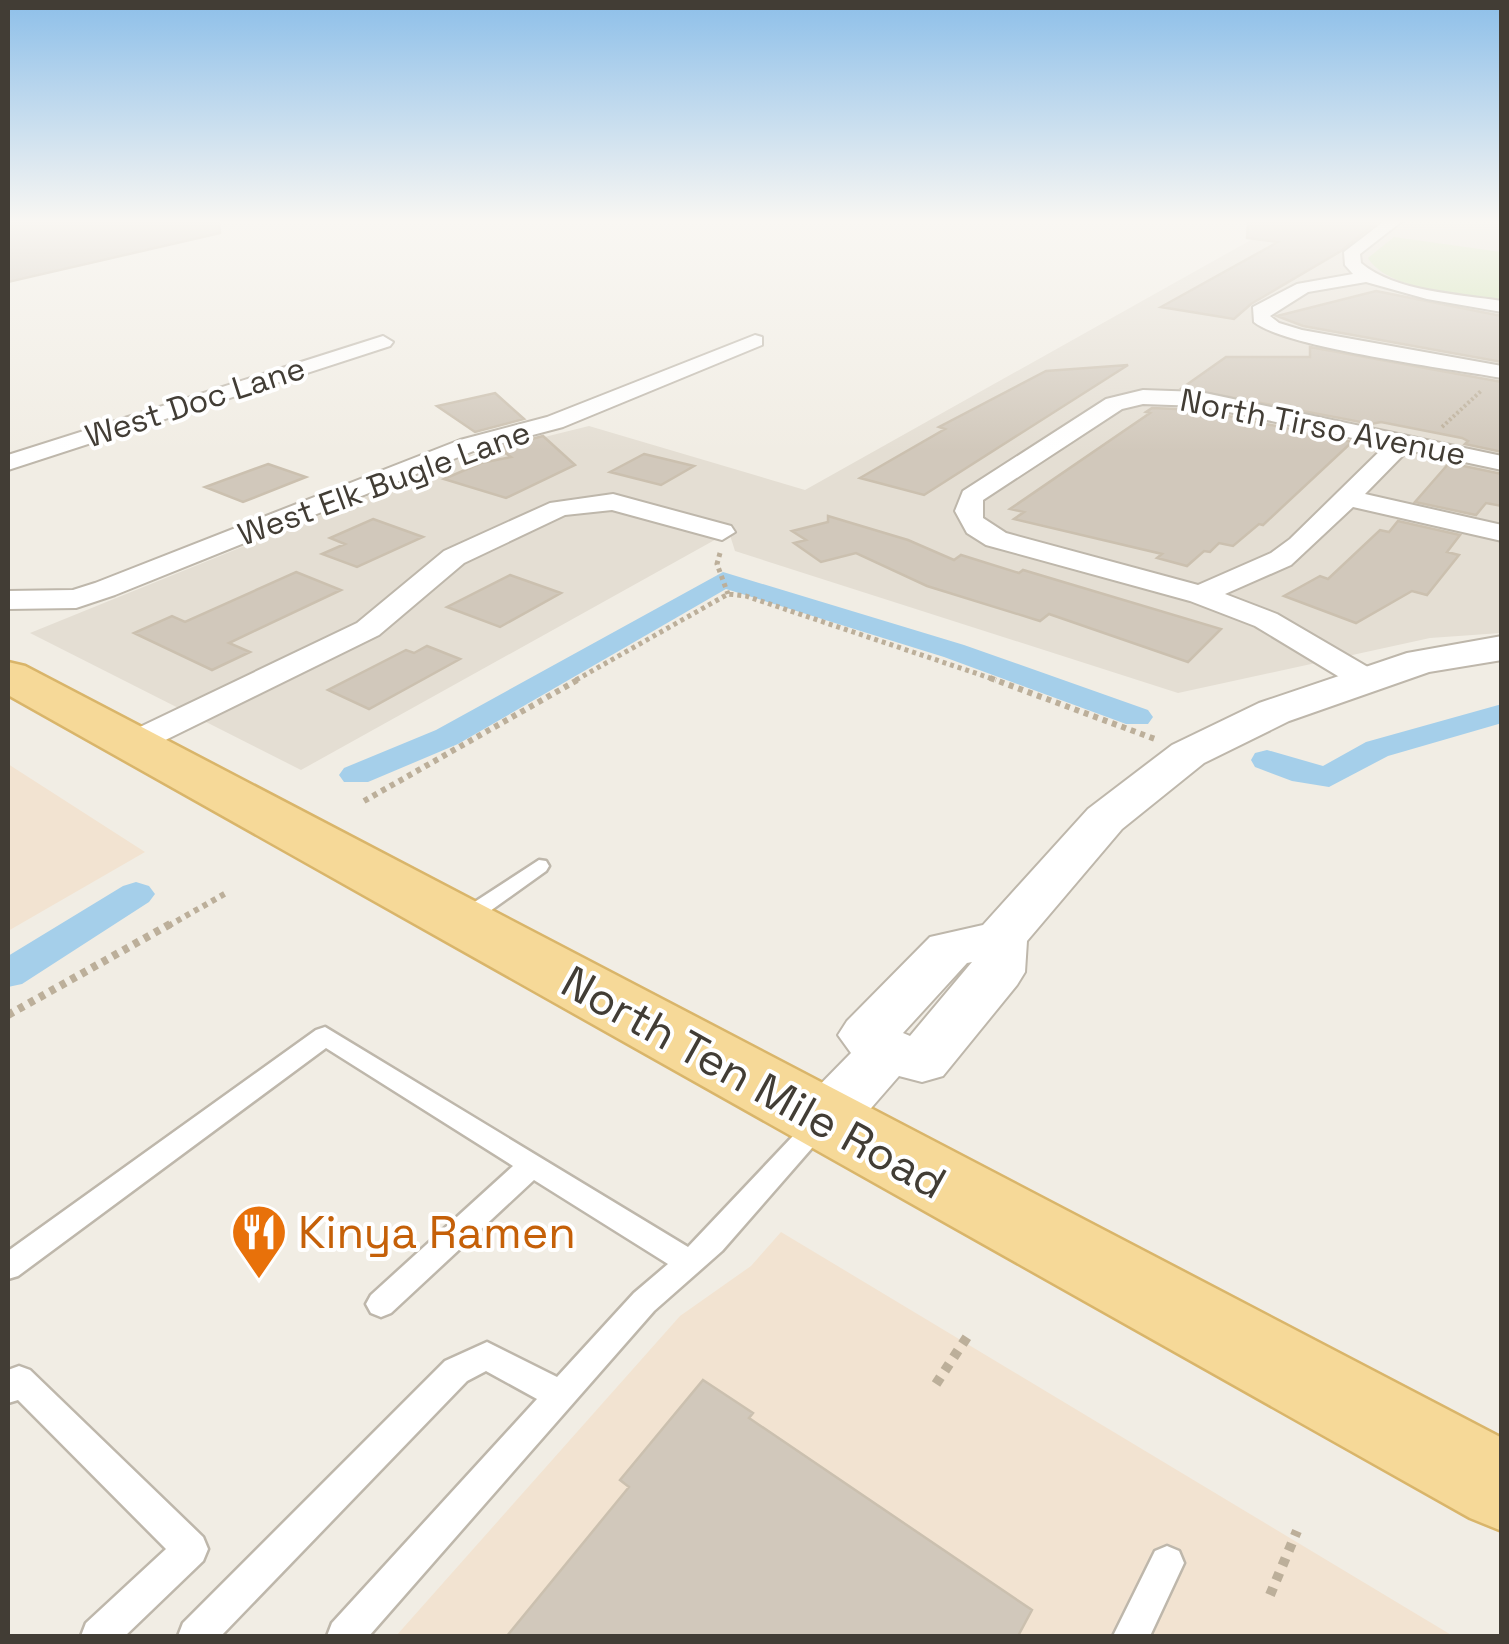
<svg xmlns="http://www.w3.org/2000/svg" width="1509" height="1644" viewBox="0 0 1509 1644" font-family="'Space Grotesk',sans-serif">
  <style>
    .residential { fill: #e4ded3 }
    .commercial { fill: #f2e3d1 }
    .green { fill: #cde2b0 }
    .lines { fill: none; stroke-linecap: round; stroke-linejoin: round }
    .canal { fill: #a5cfea; fill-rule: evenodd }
    .building { fill: #d1c8bb; stroke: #cbc0af; stroke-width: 2.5 }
    .service-casing { stroke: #beb7ab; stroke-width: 5 }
    .minor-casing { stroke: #beb7ab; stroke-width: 4 }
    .tertiary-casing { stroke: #beb7ab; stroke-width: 4 }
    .primary-casing { stroke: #d9b56a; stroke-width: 5 }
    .path-far4 { stroke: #bcaf9a; stroke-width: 4; stroke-dasharray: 2.5 2.5; stroke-linecap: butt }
    .path-far3 { stroke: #bcaf9a; stroke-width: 5; stroke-dasharray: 4 4; stroke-linecap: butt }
    .path-far2 { stroke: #bcaf9a; stroke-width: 6; stroke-dasharray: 5 5; stroke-linecap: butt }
    .path-far1 { stroke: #bcaf9a; stroke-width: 8; stroke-dasharray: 6 6; stroke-linecap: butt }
    .path { stroke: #bcaf9a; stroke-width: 10; stroke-dasharray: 8 8; stroke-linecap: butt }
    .service { fill: #fff; fill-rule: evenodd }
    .minor { fill: #fff; fill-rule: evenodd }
    .tertiary { fill: #fff; fill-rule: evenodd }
    .primary { fill: #f6d998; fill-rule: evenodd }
    .labels { text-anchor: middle; stroke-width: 8; stroke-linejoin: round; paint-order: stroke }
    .far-street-label { font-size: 32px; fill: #423d35; stroke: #fff }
    .near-street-label { font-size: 45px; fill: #423d35; stroke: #fff }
    .near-food-label { font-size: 45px; fill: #c56008; stroke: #fff; text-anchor: start }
  </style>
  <rect width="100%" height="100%" fill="#f1ede4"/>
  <path class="residential" d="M1283,222H1501V633L1430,638L1178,693L735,551L729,532L301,770L30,633L464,457L589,426L805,490Z"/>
  <path class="commercial" d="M8,764L145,852L8,931Z
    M781,1232L1453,1636H396L680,1316L751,1266Z"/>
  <path class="green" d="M1394,237L1501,252V302C1467,296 1387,290 1368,258Z"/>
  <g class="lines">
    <path class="canal" d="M723,572L964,645L1148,710L1153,717L1148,724H1126L944,657L726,589L458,744L368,782H344L339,775L344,768L436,730Z
      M1502,704V723L1388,756L1329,787L1292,781L1255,767L1251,760L1255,753L1267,750L1323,766L1366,742Z
      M136,882L149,886L155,894L149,902L22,984L8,987V956L123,886Z"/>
  </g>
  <path class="building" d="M8,222H219L220,233L8,282Z
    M1248,222H1377L1341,251L1251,304L1234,319L1161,307L1278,242L1247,238Z
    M1376,291L1502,316V362L1303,326L1277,316Z
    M1310,347L1502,382V452L1465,444L1468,441L1462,438L1381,422L1371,424L1182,388L1226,357H1310Z
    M1128,365L924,495L860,478L945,429L939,427L1046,371Z
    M495,393L524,419L475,432L437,406Z
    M1152,408L1200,410L1352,442L1263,525L1259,524L1233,546L1219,543L1210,552L1204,551L1187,566L1157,558L1162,554L1014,519L1024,512L1010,509L1150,413L1146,412Z
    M543,436L575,465L506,498L444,479L481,463L511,457L498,448Z
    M644,454L694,466L661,485L610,472Z
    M1449,463L1502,474V506L1486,503L1476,515L1415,502Z
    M268,464L306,477L243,502L205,487Z
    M828,516L908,540L954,560L961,555L1019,573L1023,570L1221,629L1188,662L1049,614L1040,621L927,586L856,553L821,562L794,543L806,540L792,531L828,522Z
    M373,519L423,537L357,567L322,554L345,544L330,538Z
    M1398,521L1460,535L1447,552L1459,555L1427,595L1412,591L1356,623L1284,596L1320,576L1328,579L1380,530L1389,532Z
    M296,572L341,590L229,643L250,652L212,670L134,633L172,616L185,622Z
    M510,575L561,593L500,627L447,607Z
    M427,646L460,659L369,709L328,690L406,650L414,653Z
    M703,1380L753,1413L749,1418L1032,1610L1018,1636H507L629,1487L620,1480Z"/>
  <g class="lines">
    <g class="service-casing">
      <path id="service" d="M539,860L546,861L549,866L546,871L469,926H453L450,921L453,916Z
        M325,1027L688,1247L810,1118L819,1115L828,1118L832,1125L722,1251L654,1311L369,1636H327L332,1623L537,1399L486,1371L467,1381L221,1636H178L183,1623L445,1361L487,1342L557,1377L634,1293L668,1264L534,1180L391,1313L381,1317L371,1313L366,1304L371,1295L513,1166L326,1048L18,1276L8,1279V1251L316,1030Z
        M19,1366L30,1370L203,1537L208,1549L203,1561L125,1636H81L86,1623L166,1549L18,1400L8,1403V1370Z
        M1167,1546L1179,1551L1184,1563L1150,1636H1113L1155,1551Z"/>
    </g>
    <g class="minor-casing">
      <path id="minor" d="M1383,222H1401L1360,254L1361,263C1396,292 1458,294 1502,301V312L1427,299L1366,282L1308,292L1270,316L1279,323L1302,330L1502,366V378C1452,369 1286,348 1254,322L1253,307L1297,284L1353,274L1345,265L1344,252Z
        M755,335L762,337V345L563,427L476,450L115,595L76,608L8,609V591L73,590L95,583L460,440L547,417Z
        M383,336L393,342L390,346L8,470V455Z
        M1143,390L1200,392L1502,456V470L1408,450L1365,494L1502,525V541L1353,507L1291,565L1225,594L1277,614L1378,673L1383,680L1378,687H1356L1255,626L1190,601L986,545L967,533L955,511L963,491L1106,399ZM1143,404L1200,406L1386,445L1290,539L1271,553L1198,585L1006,533L983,518V500L1122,409Z
        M613,494L731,526L735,532L722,540L612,510L565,515L464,563L379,635L143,751L131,754L119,751L114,744L119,737L357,623L444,551L550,503Z"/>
    </g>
    <g class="tertiary-casing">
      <path id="tertiary" d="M1502,636V660L1429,672L1289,721L1204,763L1122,829L1027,941L1025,972L1017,985L943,1076L922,1082L899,1076L845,1138L823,1144L801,1138L792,1121L801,1104L851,1053L838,1035L847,1021L930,937L983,925L1088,809L1172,745L1259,703L1407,653ZM972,962L910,1036L903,1033L967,963Z"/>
    </g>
    <g class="primary-casing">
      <path id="primary" d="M8,662L25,666L1502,1438V1531L1470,1518L8,695Z"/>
    </g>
    <path class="path-far4" d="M1442,427L1481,391"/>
    <path class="path-far3" d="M720,553L717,564L728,594
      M576,680L728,594L746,596L996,680"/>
    <path class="path-far2" d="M990,678L1155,739
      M364,801L581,678
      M168,926L228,892"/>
    <path class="path-far1" d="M8,1015L172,923"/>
    <path class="path" d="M936,1384L969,1334
      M1270,1595L1297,1531"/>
    <use href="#service" class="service"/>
    <use href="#minor" class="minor"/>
    <use href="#tertiary" class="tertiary"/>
    <use href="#primary" class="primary"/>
  </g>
  <linearGradient id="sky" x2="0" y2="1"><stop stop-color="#8dbfe9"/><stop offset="0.49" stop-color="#f9f7f3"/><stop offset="1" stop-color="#f9f7f3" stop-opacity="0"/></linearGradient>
  <rect width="1509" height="452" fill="url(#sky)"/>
  <defs>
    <g id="restaurant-pin" transform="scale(2.875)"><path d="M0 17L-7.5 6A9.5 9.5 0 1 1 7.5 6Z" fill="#e8710a" stroke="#fff"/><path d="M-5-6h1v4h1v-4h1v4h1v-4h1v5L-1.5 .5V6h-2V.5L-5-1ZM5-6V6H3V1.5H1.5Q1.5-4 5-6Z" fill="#fff"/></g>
  </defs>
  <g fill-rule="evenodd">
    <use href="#restaurant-pin" x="259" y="1232"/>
  </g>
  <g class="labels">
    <g class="far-street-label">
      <text transform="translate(195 402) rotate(-18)" y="11">West Doc Lane</text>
      <text transform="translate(1323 427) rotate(11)" y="11">North Tirso Avenue</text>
      <text transform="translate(384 483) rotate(-20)" y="11">West Elk Bugle Lane</text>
    </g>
    <g class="near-street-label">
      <text transform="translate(754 1082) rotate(29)" y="16">North Ten Mile Road</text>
    </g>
    <g class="near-food-label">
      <text x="298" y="1248">Kinya Ramen</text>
    </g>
  </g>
  <rect width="1509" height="1644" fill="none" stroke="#423d35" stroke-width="20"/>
</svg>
